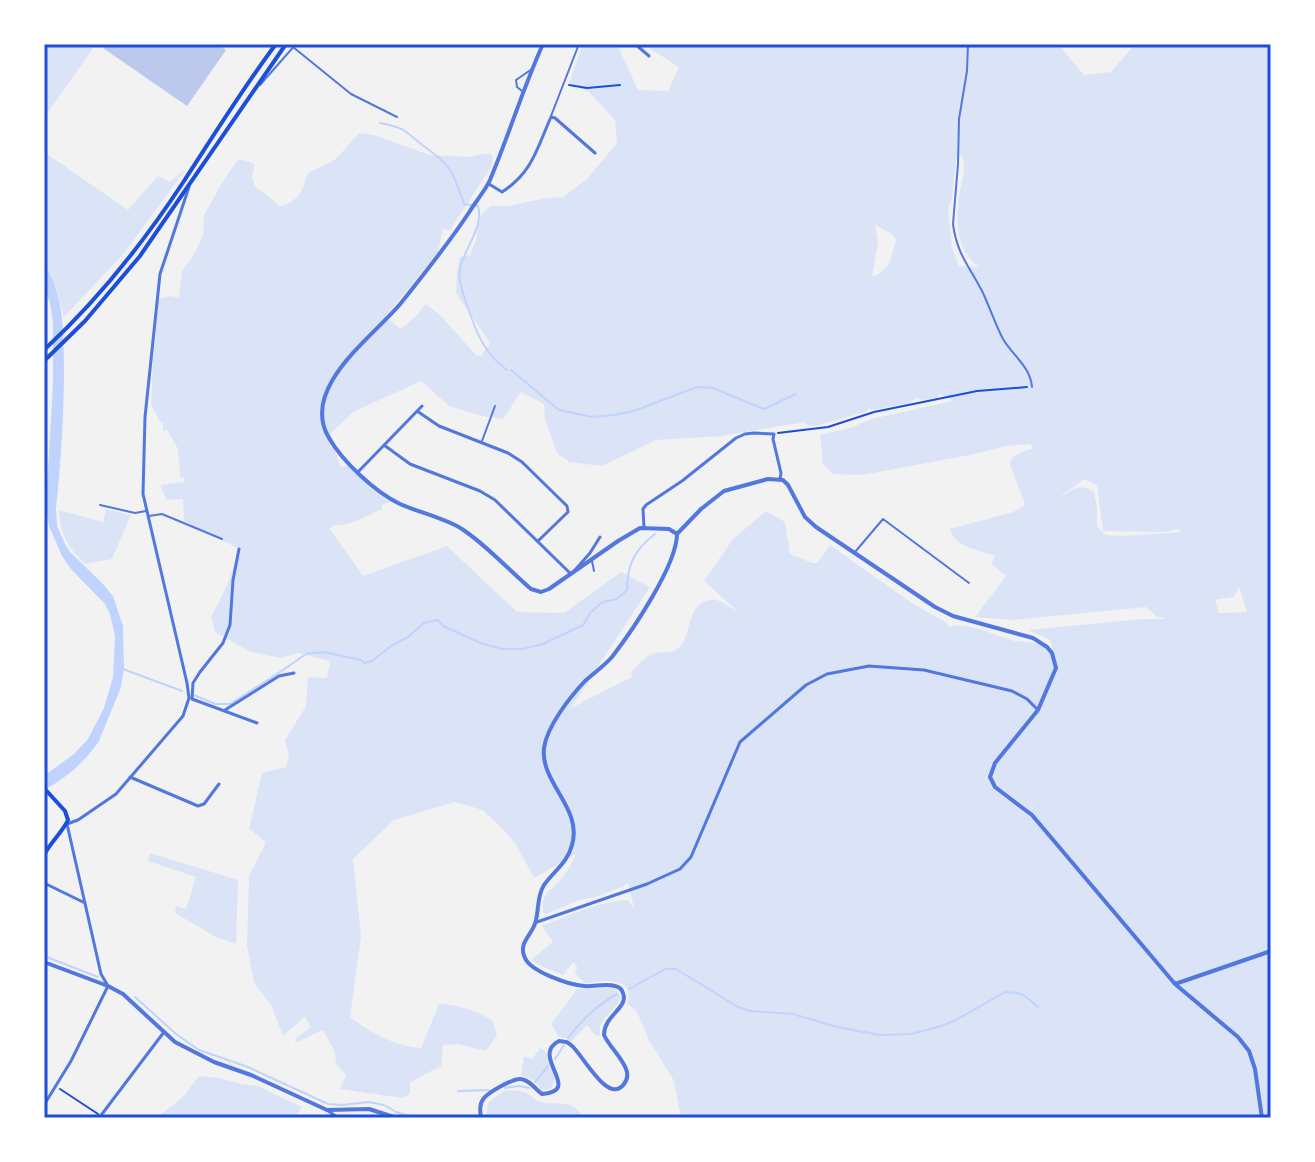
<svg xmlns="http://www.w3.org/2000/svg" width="1315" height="1162" viewBox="0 0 1315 1162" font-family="'Noto Sans',sans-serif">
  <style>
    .green { fill: #dbe4f7; fill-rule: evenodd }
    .water { fill: #bfd3fe }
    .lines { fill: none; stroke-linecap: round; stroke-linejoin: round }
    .stream { stroke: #bfd3fe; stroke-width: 2 }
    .building { fill: #bdc9ec }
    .path { stroke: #1d4ed8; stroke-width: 2 }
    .service { stroke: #5277de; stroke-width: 2 }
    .minor { stroke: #5277de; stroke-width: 3 }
    .tertiary { stroke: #5277de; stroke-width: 4 }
    .secondary { stroke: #1d4ed8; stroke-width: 4 }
    .neatline { fill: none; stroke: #1d4ed8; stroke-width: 3 }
  </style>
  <rect width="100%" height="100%" fill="#f2f2f2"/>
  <path class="green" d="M44,44H96L44,118Z
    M583,44H617L638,90L668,91L679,67L644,45L645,44H1058L1084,75L1111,72L1135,44H1271V1118H681L674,1081L649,1040L636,1010L627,1004L629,998L627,988C616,977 599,982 585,983L575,973L577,966L573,962L563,975L543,967L531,960L553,942L542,926C570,915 599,901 628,900L634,908L628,883L624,886L593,898L582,899L546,914L543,912C541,891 551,892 562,878C568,871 572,862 576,854L534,878L517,846L503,829L483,810L455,802L394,820L353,859L361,936L350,1017C373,1034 392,1045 421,1048L439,1004C458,1004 475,1011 492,1020L497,1035L486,1051L458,1044L443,1045L441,1066L410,1082V1094L402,1098L340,1089L346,1075L336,1064L335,1052L323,1030L295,1043L296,1038L311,1027L305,1017L283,1036L271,1005L254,983L247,945L249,876L266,842L249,829L262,773L286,767L289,757L285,740L306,706L308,677L327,678L330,661L298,653L281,658L251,652L215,632L211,617L228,584L239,549L184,521L183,499L167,500L160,485L184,482V477H180L178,449L167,430L163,431V422H160L151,404L153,359L159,299L170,296L179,298L182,271L194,254L203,235L204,215L222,183L237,161L240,159L255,164L252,178L255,186L280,206C300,201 302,191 308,173L335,160L359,133L374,135L430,155L469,157L482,154H491L493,159L491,167L450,230L443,229L438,252L385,317L401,329L417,315L426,304L440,315L476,355L481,356L490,343L456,293L457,271L460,257L470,255L477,237V220L490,206H508L547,198L563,197L587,179L617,143L615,120L589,92L569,83ZM961,154C968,168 961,182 959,197C955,224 957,251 979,267L959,266L952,248L948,208L952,198L956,161ZM875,225L892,234L896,240C891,257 891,269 872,277L878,242ZM421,381L449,406L482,416L503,419L521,392L544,404L545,419L557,453L569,462L602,466L656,440L722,436L804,422L808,426H815L866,412L869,408L872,410L909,403L917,398L921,400L937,398L940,394L953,401L871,419L853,427L820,435L823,464L833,474L862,475L975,454L1006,446L1030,444L1033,448C1024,452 1010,454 1010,465L1024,501V506L1013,512L950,529C954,547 979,550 995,556L991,564L1006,576L975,617L1013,620L1146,607L1156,616L1166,619H1142L1028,630L1050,640L1056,660L1055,664C1052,655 1049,649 1040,645C1033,642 1023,642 1015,641C995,636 968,621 949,627L945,622L912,603L830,545L817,563H812L790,554L785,522L766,511L733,539L704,581L738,612C732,609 723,601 716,600C686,598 693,632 680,647C672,655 659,650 650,655C643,659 637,666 631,672L632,677L571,708L650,587L621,572L564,613L517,612L447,546L363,576L329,528L335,525C349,527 368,515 382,509V505L390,502L372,489L347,466L340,467L331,433L353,412ZM1084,479L1097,485L1103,531L1166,532L1179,529L1181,532L1122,536L1106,535L1097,526V508L1094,492C1077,482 1072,491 1057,499ZM1239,587L1247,612L1219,613L1215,600L1234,597Z
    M44,152L128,210L158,176L169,182L185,170L125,252L64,317L57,291L44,265Z
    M106,509L131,515L112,559L85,564C68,547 60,535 59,510L103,522Z
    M150,853L238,880L236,944L216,937L175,913L176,906L186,909L196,877L148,861Z
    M613,988C632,1000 609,1009 603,1021C599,1026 600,1029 600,1035L596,1036L587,1025L571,1042L566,1038L559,1037L551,1024L577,989Z
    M540,1048L545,1050C549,1062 560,1079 550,1089L541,1090L534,1080L521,1075L524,1056L532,1059Z
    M199,1076L220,1078L241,1084L258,1086L302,1107L295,1118H156L183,1097Z
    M505,1090C511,1091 519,1090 524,1092C531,1094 534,1101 541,1102C556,1106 570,1098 582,1115L580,1118H486L488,1103Z"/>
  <path class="water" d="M44,265C65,295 63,332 64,367C64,414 61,461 56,508L57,526L65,544L70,552L102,583L113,596L123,626L124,669L121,687L99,741C86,761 65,779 44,790V776L74,754L88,739L104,708L113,677L115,636L110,614L105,604L71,569L62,556L49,526L46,505L53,383V322L50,303L44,286Z"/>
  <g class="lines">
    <path class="stream" d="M380,123C388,125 398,126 405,131C412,136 418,142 425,147C452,166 453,172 464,204L478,206C484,225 466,247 461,265C457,278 462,290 466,302C475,329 483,353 507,370
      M511,370L559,410L592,417L614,415L634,411L697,387L713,388L764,409L796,394
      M123,669L182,691
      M194,695L215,704H230L283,670L306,654L324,652L361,660L365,663L372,661L391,646L408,637L424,623L438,620L443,626L483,644L503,649H523L543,644L583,625L591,612L603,602L617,599L627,590C627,565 635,549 655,534
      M44,956L98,977
      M629,989L665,969H676L738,1007L750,1011L793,1014L837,1027L880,1035L912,1034L941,1026L956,1020L1005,992L1017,993L1025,996L1038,1007
      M135,997L176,1034L199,1050L248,1067L328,1104L342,1105L369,1102L384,1105L396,1112L416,1118
      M568,1038C582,1019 597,1005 617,994
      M555,1059L564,1045
      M535,1082L548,1066
      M505,1088L519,1086L529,1088
      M458,1091L489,1090"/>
  </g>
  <path class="building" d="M106,44H218L226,50L187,106L103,48Z"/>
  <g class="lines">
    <path class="path" d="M569,85L587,88L620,85
      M778,433L828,427L874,412L977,391L1027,387
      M60,1089L98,1114"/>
    <path class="service" d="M968,44L967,71L959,119L958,164L953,224C957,255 970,267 983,293C990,308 995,324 1003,339C1013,356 1030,366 1032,387
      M293,47L351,94L397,117
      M260,85L296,44
      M522,91L517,87L516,80L532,69
      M551,116L579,44
      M482,441L495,406
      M100,505L135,513L146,511
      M149,516L162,514L222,539
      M855,552L883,519L969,583
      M592,561L594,571"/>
    <path class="minor" d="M635,44L649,56
      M489,184L502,192C533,172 537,148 551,117L555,118L595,153
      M417,411L439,426L508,453L522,462L567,506L568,512L538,541
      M384,445L410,464L480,491L495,500L571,574
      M358,472L422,406
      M644,528L643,509L646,505L682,481L736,438L745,434L754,433L774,434L773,439L781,473L780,479
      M575,570L590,553L600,537
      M192,699L193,683L200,672L223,643L230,625L233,580L239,549
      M192,699L257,723
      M225,710L279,676L294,673
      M130,777L198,806L204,804L219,784
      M44,883L85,903
      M537,922L647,884L680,869L691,857L740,742L806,685L827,674L869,666L924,670L1012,691L1027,699L1037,709
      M44,1075H45
      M44,1105L71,1061L108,986L101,974L67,824L78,820L116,794L183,716L189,698L187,683L143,494L145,417L160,274L189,187
      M327,1110L338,1118
      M99,1118L164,1032"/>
    <path class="tertiary" d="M543,44C523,88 509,135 490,180C485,191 476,201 470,211C449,243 425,273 401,303C373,337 299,388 329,438C343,462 375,492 400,504C419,512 439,517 457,526C479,538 511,572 531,589L541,592L549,589L618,541L640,528L669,529L677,534
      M677,534L701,509L724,491L768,479L783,480L788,485L805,517L816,527L935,607L953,616L1033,638L1047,647L1052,653L1056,668L1038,710L995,763L990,777L995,787L1032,815L1175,984L1238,1037L1249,1051L1255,1069L1262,1118
      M44,962L108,986L123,994L175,1042L214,1062L251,1075L327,1110L369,1109L397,1118
      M1175,984L1271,951
      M481,1118C480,1111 479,1104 484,1098C489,1092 512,1079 520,1079C529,1079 535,1089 542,1094C584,1091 529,1056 559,1041C566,1042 566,1041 571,1045C582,1053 608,1106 624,1084C627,1080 628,1077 627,1072C624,1059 610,1048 604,1035C604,1015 629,1008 623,993C622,989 619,987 615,986C605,983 594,987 584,986C570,985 531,972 525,958C517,942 534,934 536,920C539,908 537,896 544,885C554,871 568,862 572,845C583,808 540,783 544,748C547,726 570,697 585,681C594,673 604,666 612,657C632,631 677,565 677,534"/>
    <path class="secondary" d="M44,350C98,300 144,242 184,181C214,135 243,88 276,44
      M44,361L85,321L140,256L286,44
      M44,788L65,811L68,820C64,830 50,843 44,855"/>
  </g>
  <rect width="1315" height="1162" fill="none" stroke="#ffffff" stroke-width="92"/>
  <rect x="46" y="46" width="1223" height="1070" class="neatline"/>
</svg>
